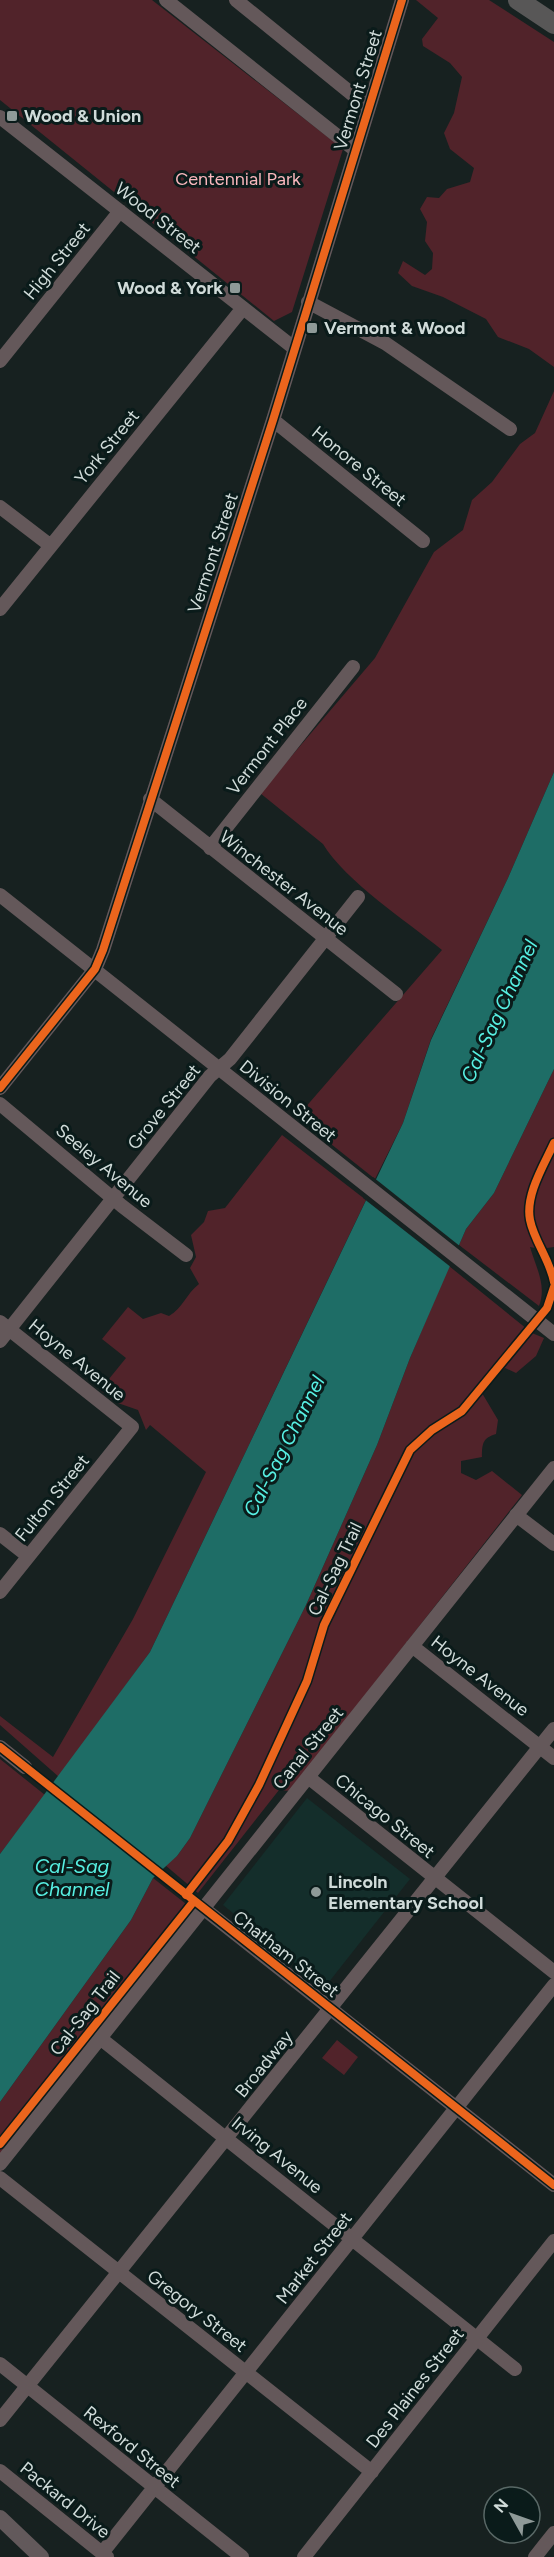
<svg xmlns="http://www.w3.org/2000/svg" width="554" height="2557" viewBox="0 0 554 2557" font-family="Figtree,sans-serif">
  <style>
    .built { fill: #142e2b }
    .green { fill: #51232a }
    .water { fill: #1e6d66 }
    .pier { fill: #172120 }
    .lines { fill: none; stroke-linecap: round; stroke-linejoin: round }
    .minor { stroke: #64585a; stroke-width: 14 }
    .major { stroke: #62595b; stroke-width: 16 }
    .highway { stroke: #585757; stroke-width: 20 }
    .cycleway-casing { stroke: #0a1b1a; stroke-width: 11 }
    .cycleway { stroke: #eb651d; stroke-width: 8 }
    .poi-dot { fill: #8f9a98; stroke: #0a1b1a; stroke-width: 2 }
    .labels { text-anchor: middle; stroke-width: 6; stroke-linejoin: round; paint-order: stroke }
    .street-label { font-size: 18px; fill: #d0dbd9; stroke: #0a1b1a }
    .poi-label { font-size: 18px; font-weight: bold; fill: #d0dbd9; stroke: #0a1b1a; text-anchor: start }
    .park-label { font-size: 18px; fill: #fab7bd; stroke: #0a1b1a }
    .water-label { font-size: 20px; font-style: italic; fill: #57f0e3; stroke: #0a1b1a }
  </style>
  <rect width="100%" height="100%" fill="#172120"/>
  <path class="built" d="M307,1798L410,1879L325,1987L223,1905Z"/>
  <path class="green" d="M0,0H152L343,149L292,312L274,321L0,100Z
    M416,0H489L554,42V367L529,349L498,337L486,319L443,297L412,286L398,273L403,261L425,275L432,269L433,253L425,241L427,222L420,209L427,197L439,198L447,189L470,182L474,168L450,149L444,133L454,113L462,77L450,63L423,46L422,39L438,18Z
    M554,391V772L508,878L431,1039L403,1123L375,1179L297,1117L442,950C408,922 345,881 323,844L260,793L375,658L434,552L463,530L472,500L492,482L520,444L535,433Z
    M554,1069V1247L540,1249L530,1247C536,1268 547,1285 539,1306L459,1245L466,1229L494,1193Z
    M282,1135L366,1200L150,1652L59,1777L0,1725V1716L53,1757L133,1619L206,1472L150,1425L146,1430L138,1410L115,1402L100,1390L126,1358L102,1339L128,1307L143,1319L161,1313L169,1316C183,1308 186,1294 199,1284L190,1268L196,1257L191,1235L204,1222L208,1211L225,1208Z
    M449,1266L532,1333L544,1338L536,1356L516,1373L505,1368L495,1376L482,1393L498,1420L496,1434C483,1438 482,1443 482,1457L461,1461V1473L476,1480L492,1471L522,1495L290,1791L279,1790L198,1893L165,1865L177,1856L190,1838L306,1605L377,1445L410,1358Z
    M0,1759L45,1795L0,1854Z
    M153,1878L195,1911L0,2155V2102L131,1920Z
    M337,2040L358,2057L344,2075L322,2058Z"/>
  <path class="water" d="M554,772V1069L494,1193L466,1229L410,1358L377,1445L306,1605L190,1838L177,1856L153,1878L131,1920L0,2102V1854L150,1652L403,1123L431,1040L508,878Z"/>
  <path class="pier" d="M373,1177L461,1247L452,1268L363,1198Z"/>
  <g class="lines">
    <path class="minor" d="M166,0L355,150
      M236,0L368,107
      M0,117L294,348
      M308,302L385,343L510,429
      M0,361L120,211
      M273,420L423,541
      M0,507L51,546
      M0,609L243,308
      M150,799L396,994
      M210,848L353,667
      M0,895L554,1334
      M0,1088L95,969L103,950L273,420L402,0
      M0,1104L122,1206L186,1255
      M0,1322L132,1427L0,1592
      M0,1341L210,1076L230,1059L358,897
      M516,1515L554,1544
      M0,1534L28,1556
      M412,1646L554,1758
      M0,1747L25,1767
      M308,1777L554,1972
      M203,1908L554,2185
      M100,2038L515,2369
      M0,2164L554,1468
      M0,2178L372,2472
      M0,2364L242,2557
      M0,2420L554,1729
      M0,2471L107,2557
      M102,2553L554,1985
      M304,2557L554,2241
      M535,2557L554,2533"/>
    <path class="major" d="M0,2518L41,2557"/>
    <path class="highway" d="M518,0L554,24"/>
    <g class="cycleway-casing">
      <path id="cycleway" d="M0,1088L95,969L103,950L273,420L402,0
        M554,1143C544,1165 525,1195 530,1220C534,1241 550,1260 554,1282
        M0,1747L554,2185
        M186,1895L228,1841L259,1785L307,1681L324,1625L410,1450L432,1430L462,1411L547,1308L554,1287
        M0,2144L194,1901"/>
    </g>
    <use href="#cycleway" class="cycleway"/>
  </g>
  <g class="poi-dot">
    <rect x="6" y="110" width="12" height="12" rx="3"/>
    <rect x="229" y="282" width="12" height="12" rx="3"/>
    <rect x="306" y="322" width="12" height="12" rx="3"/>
    <circle cx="316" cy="1892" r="6"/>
  </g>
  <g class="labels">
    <g class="street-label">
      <text transform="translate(358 90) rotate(-73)" y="6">Vermont Street</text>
      <text transform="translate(158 218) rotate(38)" y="6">Wood Street</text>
      <text transform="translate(57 261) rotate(-51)" y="6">High Street</text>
      <text transform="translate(107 447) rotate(-51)" y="6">York Street</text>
      <text transform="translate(359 466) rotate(39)" y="6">Honore Street</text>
      <text transform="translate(213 553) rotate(-72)" y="6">Vermont Street</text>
      <text transform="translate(267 746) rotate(-52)" y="6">Vermont Place</text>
      <text transform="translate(284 883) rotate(38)" y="6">Winchester Avenue</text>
      <text transform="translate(288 1101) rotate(39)" y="6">Division Street</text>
      <text transform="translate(164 1107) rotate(-51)" y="6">Grove Street</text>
      <text transform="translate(104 1166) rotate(40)" y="6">Seeley Avenue</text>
      <text transform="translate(77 1360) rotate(39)" y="6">Hoyne Avenue</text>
      <text transform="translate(52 1498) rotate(-51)" y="6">Fulton Street</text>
      <text transform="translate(335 1569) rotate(-64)" y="6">Cal-Sag Trail</text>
      <text transform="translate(480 1676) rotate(38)" y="6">Hoyne Avenue</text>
      <text transform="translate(308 1748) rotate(-51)" y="6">Canal Street</text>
      <text transform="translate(385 1816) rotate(39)" y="6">Chicago Street</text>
      <text transform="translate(286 1954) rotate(38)" y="6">Chatham Street</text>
      <text transform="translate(85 2013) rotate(-52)" y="6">Cal-Sag Trail</text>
      <text transform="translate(264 2064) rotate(-51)" y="6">Broadway</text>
      <text transform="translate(277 2155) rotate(39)" y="6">Irving Avenue</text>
      <text transform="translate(314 2258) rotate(-52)" y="6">Market Street</text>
      <text transform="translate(197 2311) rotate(38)" y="6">Gregory Street</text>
      <text transform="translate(415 2388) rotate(-52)" y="6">Des Plaines Street</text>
      <text transform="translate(132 2447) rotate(39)" y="6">Rexford Street</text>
      <text transform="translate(65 2500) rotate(39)" y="6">Packard Drive</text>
    </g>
    <g class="poi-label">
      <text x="24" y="122">Wood &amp; Union</text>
      <text x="223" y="294" text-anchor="end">Wood &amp; York</text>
      <text x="324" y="334">Vermont &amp; Wood</text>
      <text x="328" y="1888">Lincoln<tspan x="328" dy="21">Elementary School</tspan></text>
    </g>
    <g class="park-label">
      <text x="238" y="185">Centennial Park</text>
    </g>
    <g class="water-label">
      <text transform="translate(499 1011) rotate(-65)" y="7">Cal-Sag Channel</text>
      <text transform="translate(284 1446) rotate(-63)" y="7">Cal-Sag Channel</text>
      <text x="72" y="1873">Cal-Sag<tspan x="72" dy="23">Channel</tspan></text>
    </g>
  </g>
  <g transform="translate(512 2515) rotate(310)"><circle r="28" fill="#0a1b1a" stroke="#596866" stroke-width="1.5"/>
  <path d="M0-4.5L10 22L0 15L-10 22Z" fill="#8f9a98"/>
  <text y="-9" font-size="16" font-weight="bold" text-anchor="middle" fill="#d0dbd9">N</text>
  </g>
</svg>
